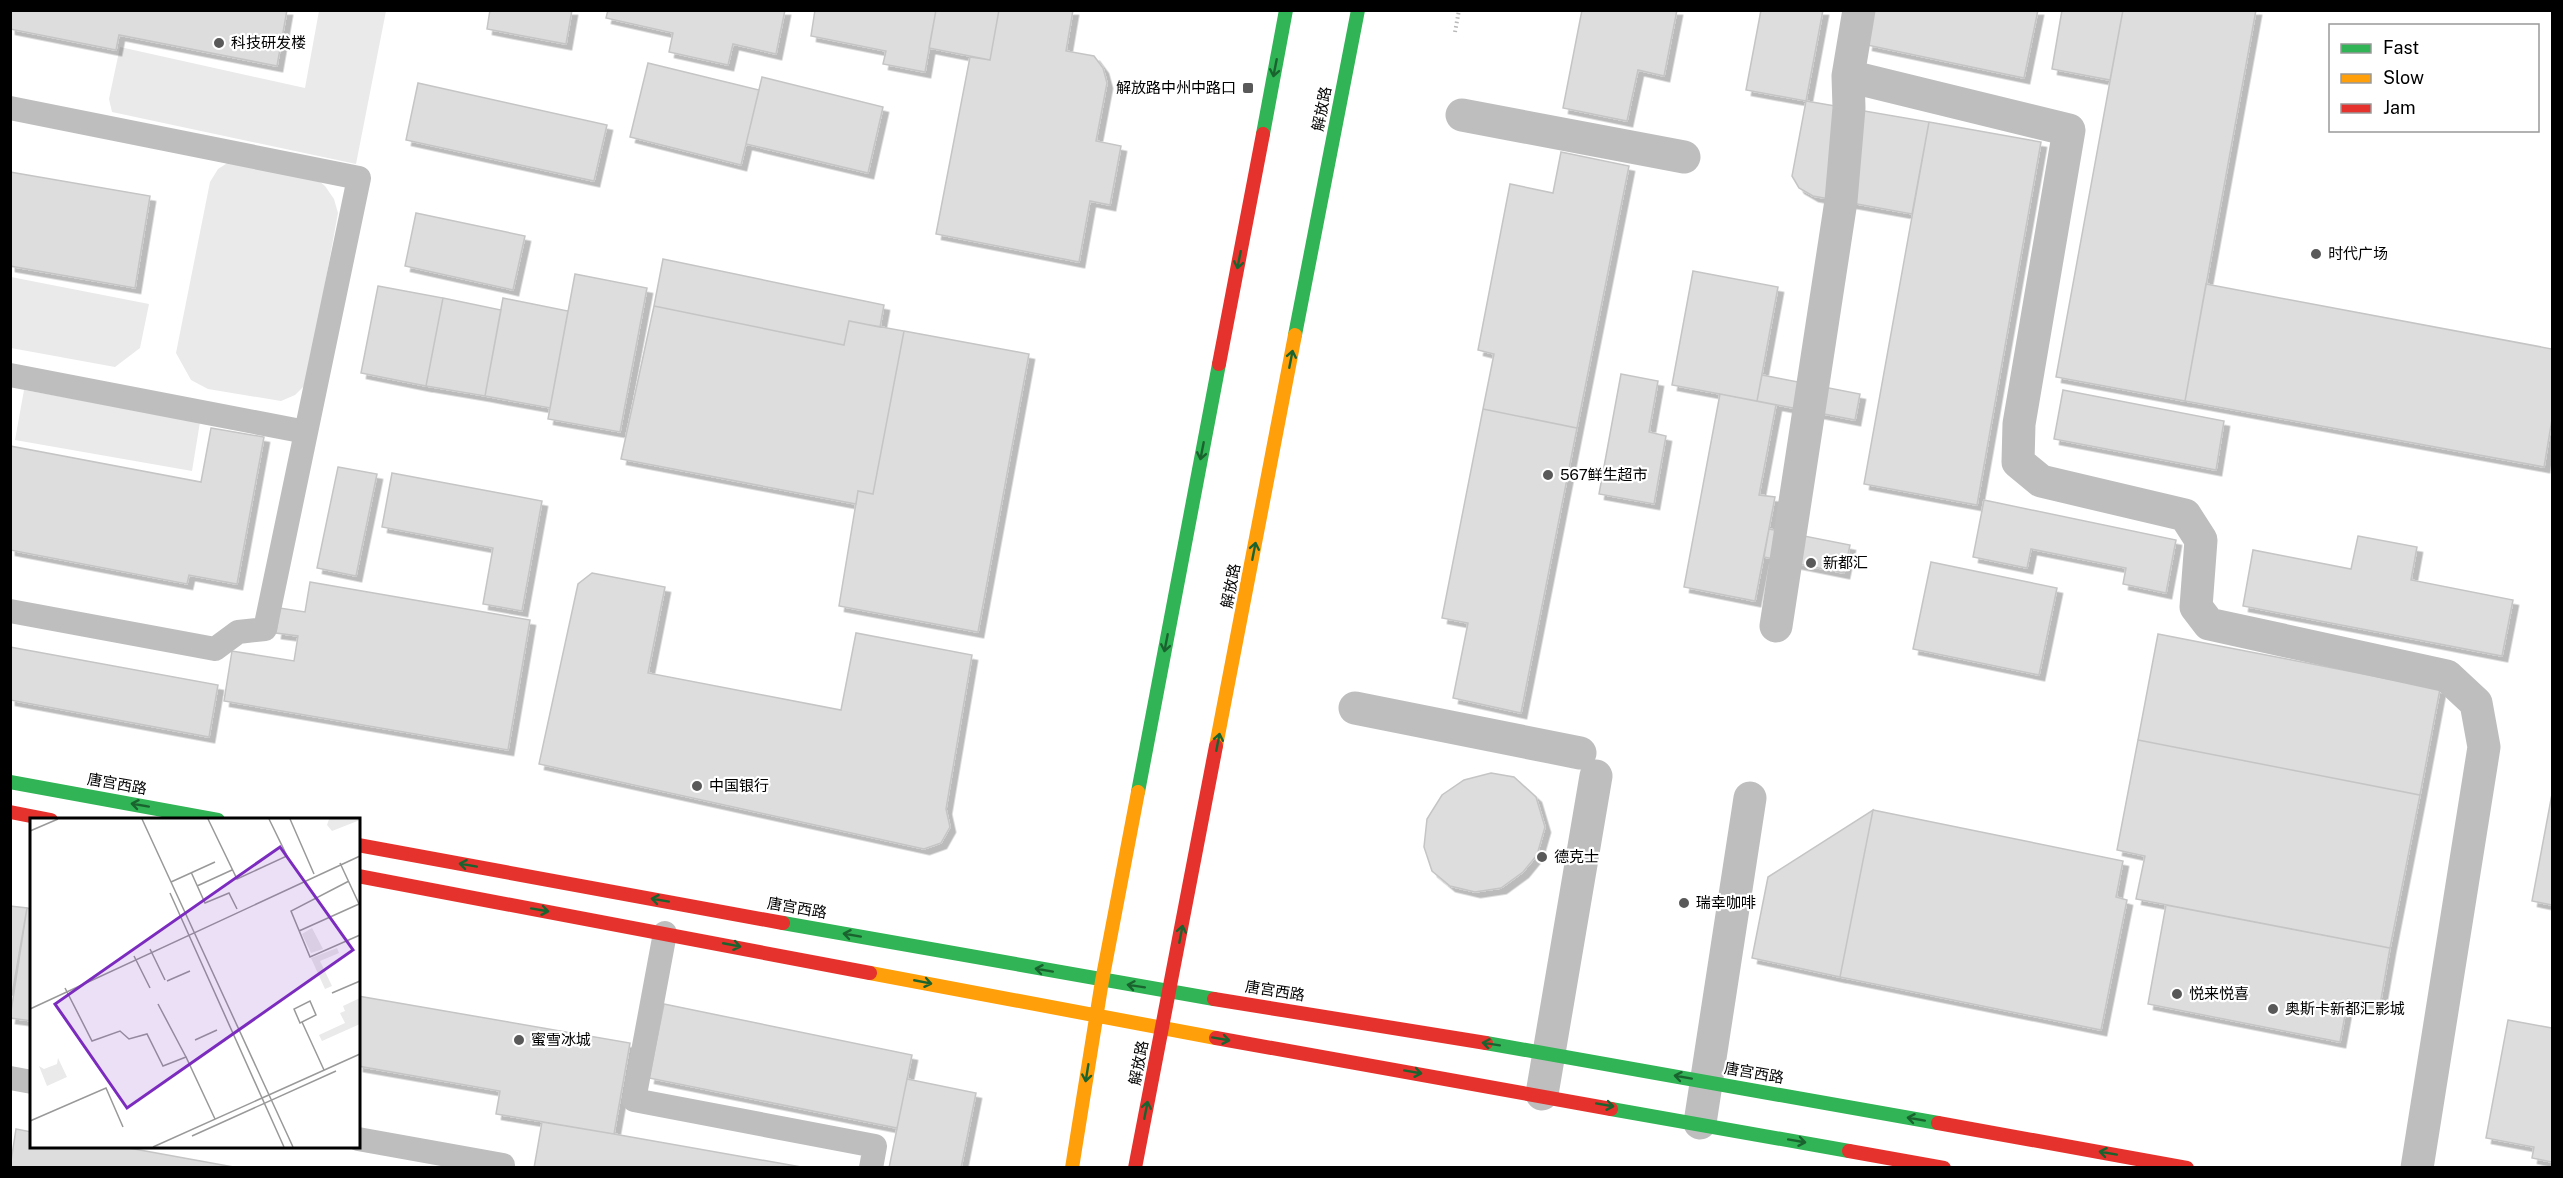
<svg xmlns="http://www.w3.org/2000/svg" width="2563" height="1178" viewBox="0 0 2563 1178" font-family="'Public Sans','Noto Sans SC',sans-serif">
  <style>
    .green { fill: #eaeaea }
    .building { fill: #ddd; stroke: #c5c5c5; stroke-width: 1.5; filter: url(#shadow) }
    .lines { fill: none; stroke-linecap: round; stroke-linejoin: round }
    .path { stroke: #b8b8b8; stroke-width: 4; stroke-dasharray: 1.5 3; stroke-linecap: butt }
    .lane { stroke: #bebebe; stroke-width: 24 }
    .street { stroke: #bebebe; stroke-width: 33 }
    .fast { stroke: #30b455; stroke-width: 14 }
    .slow { stroke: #ff9f0a; stroke-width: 14 }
    .jam { stroke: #e5322d; stroke-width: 14 }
    .oneway { stroke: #1a632f }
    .poi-dot { fill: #595959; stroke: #fff; stroke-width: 2 }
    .labels { text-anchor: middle; stroke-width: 4.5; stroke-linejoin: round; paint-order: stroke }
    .poi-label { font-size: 15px; fill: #000; stroke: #fff; text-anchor: start }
    .street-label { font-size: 15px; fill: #000; stroke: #fff }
    .inset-road { fill: none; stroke: #999; stroke-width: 1.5 }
    .view { fill: #7b2cbf; fill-opacity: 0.15; stroke: #7b2cbf; stroke-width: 3 }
    .inset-edge { fill: none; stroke: #000; stroke-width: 3 }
  </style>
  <defs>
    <filter id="shadow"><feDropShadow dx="5.5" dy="5.5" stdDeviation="0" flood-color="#0004"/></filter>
  </defs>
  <rect width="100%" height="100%" fill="#fff"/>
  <path class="green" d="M319,11H386L356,164L112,112L109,99L120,47L305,88Z
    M229,162L312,175L325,186L334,199L338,213L307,383L295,395L281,401L208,389L191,380L176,353L210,182L218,169Z
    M11,277L149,304L140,348L115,367L11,348Z
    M24,390L200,422L192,471L15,440Z"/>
  <path class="building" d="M10,10H287L277,66L119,35L116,50L10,29Z
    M490,10H572L566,44L487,29Z
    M608,10H785L776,54L733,44L728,65L669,52L673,33L606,18Z
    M815,10H936L925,72L883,64L886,51L811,36Z
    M936,10H999L990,60L929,48Z
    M999,10H1073L1066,51L1094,56L1103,68L1107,83L1096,141L1121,146L1110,205L1090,201L1079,262L936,234L970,57L990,60Z
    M1582,10H1677L1664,76L1638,70L1627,121L1563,108Z
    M1761,10H1823L1806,101L1746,90Z
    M1874,10H2038L2024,78L1867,45Z
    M2062,10H2123L2110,80L2052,69Z
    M2123,10H2256L2185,401L2056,377Z
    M648,63L759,90L741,165L630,137Z
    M762,77L883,107L868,173L746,144Z
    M418,83L607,125L594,181L406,140Z
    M1806,101L1929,122L1912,214L1813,196L1799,188L1792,176Z
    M1929,122L2041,142L1977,505L1864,484Z
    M1561,152L1629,166L1577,428L1483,409L1494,354L1478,350L1510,184L1553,193Z
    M10,172L150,196L135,288L10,266Z
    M416,213L525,236L513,290L405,266Z
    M663,259L884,305L880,327L849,321L844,345L654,306Z
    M1693,271L1778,287L1757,401L1672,385Z
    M575,274L647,288L620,432L548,419Z
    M2206,284L2552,349V419L2544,467L2185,401Z
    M378,286L443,298L426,386L361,373Z
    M443,298L501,310L485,396L426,386Z
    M503,298L568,311L550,408L485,396Z
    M654,306L844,345L849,321L904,331L873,494L858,491L856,504L621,459Z
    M904,331L1029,354L978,632L839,606L858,491L873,494Z
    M1621,374L1658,381L1649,432L1666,436L1654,504L1599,494Z
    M1762,375L1860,394L1855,420L1757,401Z
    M2063,390L2224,421L2216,470L2054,439Z
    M1720,394L1776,405L1759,495L1775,497L1755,601L1684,587Z
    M1483,409L1577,428L1521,713L1453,698L1468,623L1442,618Z
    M211,428L264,437L237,584L189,575L187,584L10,550V446L201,482Z
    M338,467L377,474L356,576L317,568Z
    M392,473L542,501L522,611L483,604L493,548L382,527Z
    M1984,500L2176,540L2166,593L2123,584L2126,568L2031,549L2027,568L1973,557Z
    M1769,529L1850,545L1844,573L1764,557Z
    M2358,536L2417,547L2411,580L2513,600L2502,656L2243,606L2253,550L2351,569Z
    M1931,562L2057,588L2039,675L1913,649Z
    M592,573L665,587L648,673L841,710L856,633L972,655L946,809L950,827L941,843L924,849L539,764L578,584Z
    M310,582L530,620L508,750L224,701L232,651L294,661L298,636L276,633L280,608L305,612Z
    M2158,634L2440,689L2420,795L2138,740Z
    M10,647L218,685L209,737L10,700Z
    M2138,740L2420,795L2390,948L2136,899L2145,856L2117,850Z
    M1491,773L1514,777L1536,797L1545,827L1537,855L1523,872L1501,888L1475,892L1450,886L1432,871L1424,847L1427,819L1442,795L1464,780Z
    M2552,794V905L2532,901Z
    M1873,810L1840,977L1752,958L1768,877Z
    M1873,810L2123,861L2116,897L2127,900L2101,1030L1840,977Z
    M2166,905L2390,948L2380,1005L2348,999L2340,1042L2148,1004Z
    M10,906L27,908L12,995H10Z
    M27,908L32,909V1021L10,1018Z
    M358,996L630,1043L614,1134L496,1114L500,1091L358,1066Z
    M664,1004L912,1055L897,1128L649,1078Z
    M2508,1020L2552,1028V1026V1162L2532,1158L2534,1147L2486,1138Z
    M907,1079L976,1093L961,1168H889Z
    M542,1122L614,1134L807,1168H534Z
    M16,1129L32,1132V1146H118L239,1168H10Z"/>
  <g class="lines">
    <path class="path" d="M1455,32L1459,10"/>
    <path class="lane" d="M10,108L359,178L265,629L238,632L215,649L10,611
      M10,375L306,432
      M665,933L634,1100L875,1146L871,1168
      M10,1078L32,1082
      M358,1139L503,1165V1168"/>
    <path class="street" d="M1859,10L1848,76L2069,130L2019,424L2018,462L2041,481L2185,515L2201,540L2196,607L2209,624L2447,676L2476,703L2484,747L2417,1168
      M1462,115L1684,157
      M1776,626L1841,201L1849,108L1848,76
      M1355,708L1580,753
      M1542,1094L1596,776
      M1700,1123L1750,798"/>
    <path class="fast" d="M1263,134L1286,10
      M1295,335L1358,10
      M10,782L218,820
      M1138,792L1219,364
      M783,923L1214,999
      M1486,1043L1938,1123
      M1611,1109L1849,1151"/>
    <path class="slow" d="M1216,746L1295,335
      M870,973L1216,1038
      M1072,1168L1102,981L1138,792"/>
    <path class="jam" d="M1219,364L1263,134
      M10,812L51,820
      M358,845L783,923
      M358,876L870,973
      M1214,999L1486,1043
      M1216,1038L1611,1109
      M1938,1123L2187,1168
      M1849,1151L1944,1168
      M1135,1168L1216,746"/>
  </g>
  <defs><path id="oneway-shaft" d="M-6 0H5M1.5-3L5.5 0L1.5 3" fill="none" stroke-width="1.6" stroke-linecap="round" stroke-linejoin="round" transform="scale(1.5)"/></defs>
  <g class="oneway">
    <use href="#oneway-shaft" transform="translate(1275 68) rotate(101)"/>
    <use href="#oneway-shaft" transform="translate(1239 260) rotate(101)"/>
    <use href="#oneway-shaft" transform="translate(1291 359) rotate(-79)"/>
    <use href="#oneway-shaft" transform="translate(1202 451) rotate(101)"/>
    <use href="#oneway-shaft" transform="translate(1254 551) rotate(-79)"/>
    <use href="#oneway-shaft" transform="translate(1166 643) rotate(101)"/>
    <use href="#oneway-shaft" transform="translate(1218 742) rotate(-79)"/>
    <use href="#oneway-shaft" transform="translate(140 805) rotate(-170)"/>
    <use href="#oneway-shaft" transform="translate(468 865) rotate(-170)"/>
    <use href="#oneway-shaft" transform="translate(660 900) rotate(-170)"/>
    <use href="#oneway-shaft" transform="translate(540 910) rotate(10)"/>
    <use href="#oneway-shaft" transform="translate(1181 934) rotate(-79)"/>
    <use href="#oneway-shaft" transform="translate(852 935) rotate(-170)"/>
    <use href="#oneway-shaft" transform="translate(732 945) rotate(11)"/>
    <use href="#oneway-shaft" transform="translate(1044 970) rotate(-170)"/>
    <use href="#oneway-shaft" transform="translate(923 982) rotate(11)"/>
    <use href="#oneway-shaft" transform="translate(1136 986) rotate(-171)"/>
    <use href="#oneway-shaft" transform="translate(1221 1039) rotate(10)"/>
    <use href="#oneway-shaft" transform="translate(1491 1044) rotate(-171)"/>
    <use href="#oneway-shaft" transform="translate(1413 1072) rotate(10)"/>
    <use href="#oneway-shaft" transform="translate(1087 1073) rotate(99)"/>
    <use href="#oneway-shaft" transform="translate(1683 1077) rotate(-170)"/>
    <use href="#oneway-shaft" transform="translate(1605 1105) rotate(10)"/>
    <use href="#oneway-shaft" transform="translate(1146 1110) rotate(-79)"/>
    <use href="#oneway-shaft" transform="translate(1916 1119) rotate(-170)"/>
    <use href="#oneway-shaft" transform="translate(1797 1141) rotate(10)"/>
    <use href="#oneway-shaft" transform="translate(2108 1153) rotate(-170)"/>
  </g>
  <g class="poi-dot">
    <circle cx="219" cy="43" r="6"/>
    <rect x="1242" y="82" width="12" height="12" rx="3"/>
    <circle cx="2316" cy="254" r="6"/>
    <circle cx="1548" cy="475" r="6"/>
    <circle cx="1811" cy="563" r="6"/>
    <circle cx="697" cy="786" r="6"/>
    <circle cx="1542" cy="857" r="6"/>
    <circle cx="1684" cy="903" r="6"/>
    <circle cx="2177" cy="994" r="6"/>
    <circle cx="2273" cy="1009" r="6"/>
    <circle cx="519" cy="1040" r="6"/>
  </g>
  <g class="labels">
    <g class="poi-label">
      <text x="231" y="48">科技研发楼</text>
      <text x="1236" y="93" text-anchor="end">解放路中州中路口</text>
      <text x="2328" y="259">时代广场</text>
      <text x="1560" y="480">567鲜生超市</text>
      <text x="1823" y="568">新都汇</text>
      <text x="709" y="791">中国银行</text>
      <text x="1554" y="862">德克士</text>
      <text x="1696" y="908">瑞幸咖啡</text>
      <text x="2189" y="999">悦来悦喜</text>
      <text x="2285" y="1014">奥斯卡新都汇影城</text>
      <text x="531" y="1045">蜜雪冰城</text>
    </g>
    <g class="street-label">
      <text transform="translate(1322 109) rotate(-79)" y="5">解放路</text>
      <text transform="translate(1231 586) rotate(-79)" y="5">解放路</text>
      <text transform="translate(117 784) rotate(10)" y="5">唐宫西路</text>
      <text transform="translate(797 908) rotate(10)" y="5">唐宫西路</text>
      <text transform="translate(1275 991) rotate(9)" y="5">唐宫西路</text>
      <text transform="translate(1139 1063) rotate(-79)" y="5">解放路</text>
      <text transform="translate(1754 1073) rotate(10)" y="5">唐宫西路</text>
    </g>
  </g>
  <g transform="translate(30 818)">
    <rect width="330" height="330" fill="#fff"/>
    <path d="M299,1H330V2L302,13L297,7ZM282,110L293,131L281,135L272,116ZM307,130L309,135L290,143L302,168L295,171L281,140ZM330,180V206L292,223L289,217L315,205L310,195L315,193L313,188ZM28,240L37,259L17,268L9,248L14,251L27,246Z" fill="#eaeaea"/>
    <path class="inset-road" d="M112,1L263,329M178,1L207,61L257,38L239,1M260,1L284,56M0,13L28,1M310,45L330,88M161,54L175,85L199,75L207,91M319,63L261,93L280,139L330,117M141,64L185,44M167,68L202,52M140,75L254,329M269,113L329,86M120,131L135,162M104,138L120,170M137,163L160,153M35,170L62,223L90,213L99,221L117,216L133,248L156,239L185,301M302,175L330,163M280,183L286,197L270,205L264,191ZM128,186L156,239M0,191L330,38M272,204L294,252M165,222L187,212M0,303L76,270L93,309M162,318L306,253M123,329L330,236"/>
    <path class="view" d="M250,29L323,132L97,290L25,186Z"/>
    <rect width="330" height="330" class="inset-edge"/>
  </g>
  <rect width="2563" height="1178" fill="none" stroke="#000000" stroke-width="24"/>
  <rect x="2329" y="24" width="210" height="108" fill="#ffffff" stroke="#999999" stroke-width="1.5"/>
  <rect x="2341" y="44" width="30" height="9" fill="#30b455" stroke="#999999" stroke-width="1.5"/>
  <text x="2383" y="54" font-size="18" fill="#000000">Fast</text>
  <rect x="2341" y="74" width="30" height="9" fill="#ff9f0a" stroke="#999999" stroke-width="1.5"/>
  <text x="2383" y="84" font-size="18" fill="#000000">Slow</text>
  <rect x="2341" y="104" width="30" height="9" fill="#e5322d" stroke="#999999" stroke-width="1.5"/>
  <text x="2383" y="114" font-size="18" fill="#000000">Jam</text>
</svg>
